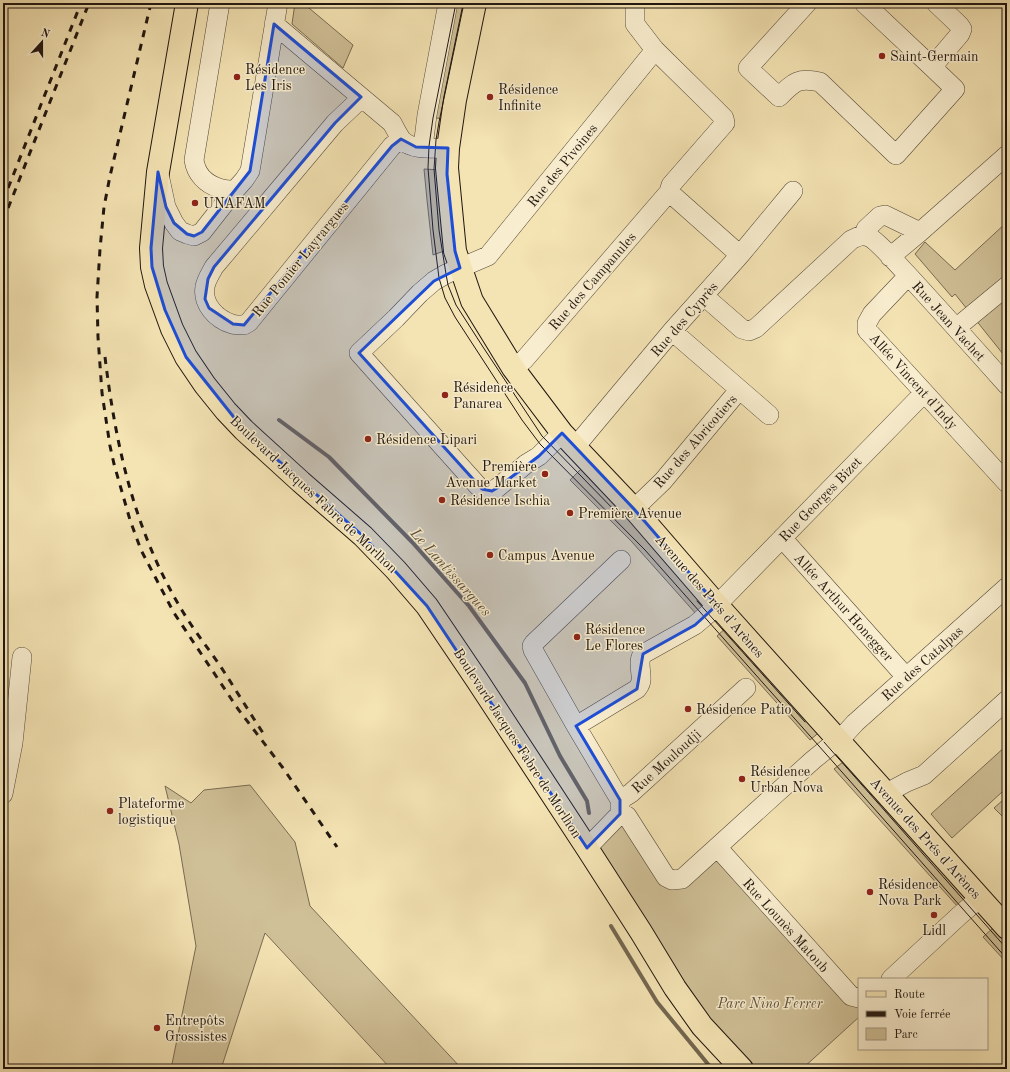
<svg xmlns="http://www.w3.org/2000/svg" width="1010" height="1072" viewBox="0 0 1010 1072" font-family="'Old Standard TT',serif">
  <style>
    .green { fill: #d0c097; stroke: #786b54 }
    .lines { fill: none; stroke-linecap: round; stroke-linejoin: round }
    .stream { stroke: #746751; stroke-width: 4 }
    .minor-casing { stroke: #554939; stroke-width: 20 }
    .major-casing { stroke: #201610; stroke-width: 24 }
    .minor { stroke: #f8edce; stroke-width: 19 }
    .major { stroke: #f4e3b3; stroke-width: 22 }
    .tram { stroke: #201610; stroke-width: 1 }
    .rail { stroke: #201610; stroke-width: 3; stroke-dasharray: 7 7; stroke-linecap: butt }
    .marked { fill: #1d4ed8; fill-opacity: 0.2; stroke: #1d4ed8; stroke-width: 3; stroke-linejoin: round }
    .poi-dot { fill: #8f2418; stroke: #f8edce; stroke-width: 1.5 }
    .labels { text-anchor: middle; stroke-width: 3; stroke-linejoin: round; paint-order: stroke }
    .poi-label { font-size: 14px; fill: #201610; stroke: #f8edce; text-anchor: start }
    .street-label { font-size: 14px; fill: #201610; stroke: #f8edce }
    .park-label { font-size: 14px; font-style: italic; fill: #5e523f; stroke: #f8edce }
    .water-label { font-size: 15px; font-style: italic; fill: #584c3b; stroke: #f8edce }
  </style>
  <rect width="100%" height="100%" fill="#f4e3b3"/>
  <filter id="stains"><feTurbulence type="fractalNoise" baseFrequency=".005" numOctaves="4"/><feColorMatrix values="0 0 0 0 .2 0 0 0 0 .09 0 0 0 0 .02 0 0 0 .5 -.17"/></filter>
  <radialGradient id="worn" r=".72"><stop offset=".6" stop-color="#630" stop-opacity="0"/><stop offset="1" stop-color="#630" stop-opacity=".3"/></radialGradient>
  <path class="green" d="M295,3H303L353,45L343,68L292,24Z
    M452,3H468L443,119L430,117Z
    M424,169L441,170L447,250L433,255L427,200Z
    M1007,222V309L1003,313L1007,317V359L955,294L952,297L915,254L925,242L955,270Z
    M584,466L709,604L697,615L632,542L570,480Z
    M728,626L822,730L810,740L717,636Z
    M1007,745V798L1002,792L952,838L931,814Z
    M847,759L971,896L958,907L834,769Z
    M250,785L295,842L310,906L462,1069H391L265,933L221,1069H171L196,946L179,844L165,786L191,803L204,790Z
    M1003,800L1007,804V821L994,808Z
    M617,824L628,826L662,881L715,856L859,1006V1017L802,1069H751L696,1008L596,844Z
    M993,928L1007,944V959L1005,961L983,937Z"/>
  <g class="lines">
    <path class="stream" d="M279,420L329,457L412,542L469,606L525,683L560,756L587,801L589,813
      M611,926L657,1002L712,1069"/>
    <g class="minor-casing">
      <path id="minor" d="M220,3L194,160C196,174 206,184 219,188C224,190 230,190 235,190L244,180L250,171L278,3
        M807,3L748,68L779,97C794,82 798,77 820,82L896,155L955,89L932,67L864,3
        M274,24L392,123C395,128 398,135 402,140C413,151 434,148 448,148
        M932,67L960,34L962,29L960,26L957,23L936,3
        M361,97L354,105L335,123L214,267C211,273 206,280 205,287C202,304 216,319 232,324C235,325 240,325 244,325L249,322L392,146L401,139
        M423,147L427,115L448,3
        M160,179L166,207L174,223L180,231L187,234L194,236L202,232L235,190
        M669,192L740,255
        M864,235L866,229L880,216L885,215L920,232
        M890,257L920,232L1007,155
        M908,276L872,314L867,323V330L1007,483
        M704,296L742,329L749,331L756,328L851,240C857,237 862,234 869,237C878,241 898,265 906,273C940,310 974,348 1007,385
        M956,328L1007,286
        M672,331L769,415
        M513,368L524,360L669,192L671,185L725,123L724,118L713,107L655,50L635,24V3
        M562,433L539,456L526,464L497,488L492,491L482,489L478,486L359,353L396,318L420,293L434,281L446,274L488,256L655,50
        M575,447L672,331L740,255L793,191
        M634,509L663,481L739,390
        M782,538L906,677
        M576,726L637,689C639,686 641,684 641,680C642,672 637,661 643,654L695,625L709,613L924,393
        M894,789L907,782L924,775L1007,700
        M3,794L13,743L22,657
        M620,800L631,793L746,688
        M620,814H623L627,816L666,877L672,880L682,879L813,760L845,734L855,723L1007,587
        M717,847L851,996L859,998
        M587,848L620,814V800L576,726L533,650L532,646L534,643L621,560
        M891,979L960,915L980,898"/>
    </g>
    <g class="major-casing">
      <path id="major" d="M187,3L158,172L151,248L152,267L156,285L172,329L186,357L205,385L226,411L244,430L301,482L363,536L396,570L427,606L477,680L587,848L641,932L675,988L702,1026L742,1069
        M475,3L455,100L448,148L447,168L455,251L472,301L513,368L562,433L634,509L717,605L1007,928"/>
    </g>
    <use href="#minor" class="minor"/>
    <use href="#major" class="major"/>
    <path class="tram" d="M456,3L433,118L429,146L428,168L433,230L439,278L445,298L455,317L522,420L540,444L645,550L834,763L1007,959
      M464,3L439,122L436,140L434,169L439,230L446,274L448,285L456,305L483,347L542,436L619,515
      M697,601L805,722
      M824,742L839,759L1007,949"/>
    <path class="rail" d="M151,3L110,176L104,207L100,249L97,297L98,337L102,393L110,446L114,464L130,520L141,550L174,613L238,709L283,768L337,847
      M3,201L81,3
      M3,221L89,3
      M105,357C116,448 135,533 183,612C194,630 207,647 219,664C234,687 248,710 263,733"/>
  </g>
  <path class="marked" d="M274,24L361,97L335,123L214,267L208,279L205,299L209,308L233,324L244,325L392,146L401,139L416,147L448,148L447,174L455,251L460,268L434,281L359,353L482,489L492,491L497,488L539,456L562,433L634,509L717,605L695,625L643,654L637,689L576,726L620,800V814L587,848L427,606L363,536L244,430L186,357L165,310L152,267L151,248L158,172L166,207L174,223L187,234L194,236L202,232L250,171Z"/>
  <g class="poi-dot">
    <circle cx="882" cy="56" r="4"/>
    <circle cx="237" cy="77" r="4"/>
    <circle cx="490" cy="97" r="4"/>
    <circle cx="195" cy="203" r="4"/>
    <circle cx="445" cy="395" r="4"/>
    <circle cx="368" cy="439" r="4"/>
    <circle cx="545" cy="474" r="4"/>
    <circle cx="442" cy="500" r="4"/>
    <circle cx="570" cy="513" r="4"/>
    <circle cx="490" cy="555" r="4"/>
    <circle cx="577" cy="637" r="4"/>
    <circle cx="688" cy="709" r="4"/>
    <circle cx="742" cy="779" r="4"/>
    <circle cx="110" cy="811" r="4"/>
    <circle cx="870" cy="892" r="4"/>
    <circle cx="934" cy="915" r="4"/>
    <circle cx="157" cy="1028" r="4"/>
  </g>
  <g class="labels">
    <g class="poi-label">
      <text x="890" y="61">Saint-Germain</text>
      <text x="245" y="74">Résidence<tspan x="245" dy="16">Les Iris</tspan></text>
      <text x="498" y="94">Résidence<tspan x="498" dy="16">Infinite</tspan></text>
      <text x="203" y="208">UNAFAM</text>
      <text x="453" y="392">Résidence<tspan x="453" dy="16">Panarea</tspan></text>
      <text x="376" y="444">Résidence Lipari</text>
      <text x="537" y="471" text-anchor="end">Première<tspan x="537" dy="16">Avenue Market</tspan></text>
      <text x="450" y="505">Résidence Ischia</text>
      <text x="578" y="518">Première Avenue</text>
      <text x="498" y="560">Campus Avenue</text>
      <text x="585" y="634">Résidence<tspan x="585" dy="16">Le Flores</tspan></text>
      <text x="696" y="714">Résidence Patio</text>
      <text x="750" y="776">Résidence<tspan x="750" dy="16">Urban Nova</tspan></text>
      <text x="118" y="808">Plateforme<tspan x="118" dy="16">logistique</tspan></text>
      <text x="878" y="889">Résidence<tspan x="878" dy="16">Nova Park</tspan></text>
      <text x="934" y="935" text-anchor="middle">Lidl</text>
      <text x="165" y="1025">Entrepôts<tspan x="165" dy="16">Grossistes</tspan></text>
    </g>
    <g class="street-label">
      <text transform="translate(562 165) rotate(-51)" y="5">Rue des Pivoines</text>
      <text transform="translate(300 259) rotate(-51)" y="5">Rue Pomier Layrargues</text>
      <text transform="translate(592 281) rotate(-49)" y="5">Rue des Campanules</text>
      <text transform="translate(684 319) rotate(-49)" y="5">Rue des Cyprès</text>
      <text transform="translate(949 321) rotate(48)" y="5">Rue Jean Vachet</text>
      <text transform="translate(914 381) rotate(48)" y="5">Allée Vincent d'Indy</text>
      <text transform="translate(695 441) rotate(-49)" y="5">Rue des Abricotiers</text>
      <text transform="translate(314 494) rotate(43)" y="5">Boulevard Jacques Fabre de Morlhon</text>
      <text transform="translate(820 499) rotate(-46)" y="5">Rue Georges Bizet</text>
      <text transform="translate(710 596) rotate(49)" y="5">Avenue des Prés d'Arènes</text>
      <text transform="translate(844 607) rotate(48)" y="5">Allée Arthur Honegger</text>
      <text transform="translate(922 663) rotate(-42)" y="5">Rue des Catalpas</text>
      <text transform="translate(518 743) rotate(57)" y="5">Boulevard Jacques Fabre de Morlhon</text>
      <text transform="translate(666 761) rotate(-42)" y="5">Rue Mouloudji</text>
      <text transform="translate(926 838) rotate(48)" y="5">Avenue des Prés d'Arènes</text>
      <text transform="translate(786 925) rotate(48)" y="5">Rue Lounès Matoub</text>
    </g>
    <g class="park-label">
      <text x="770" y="1008">Parc Nino Ferrer</text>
    </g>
    <g class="water-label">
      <text transform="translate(451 572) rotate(48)" y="5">Le Lantissargues</text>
    </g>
  </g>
  <rect width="1010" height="1072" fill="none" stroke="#f4e3b3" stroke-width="16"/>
  <rect x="4" y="4" width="1002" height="1064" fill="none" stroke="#201610" stroke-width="2"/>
  <rect x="8" y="8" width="994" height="1056" fill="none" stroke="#201610"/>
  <rect x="858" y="978" width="130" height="72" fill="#f8edce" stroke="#a29782"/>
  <rect x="866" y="991" width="20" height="6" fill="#f4e3b3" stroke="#a29782"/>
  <text x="894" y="998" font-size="12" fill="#201610">Route</text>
  <rect x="866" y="1011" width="20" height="6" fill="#201610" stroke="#a29782"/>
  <text x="894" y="1018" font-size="12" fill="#201610">Voie ferrée</text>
  <rect x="866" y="1028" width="20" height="12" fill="#d0c097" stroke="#a29782"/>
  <text x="894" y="1038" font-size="12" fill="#201610">Parc</text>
  <g transform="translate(42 42) rotate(21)" stroke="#f8edce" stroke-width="3" paint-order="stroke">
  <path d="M0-3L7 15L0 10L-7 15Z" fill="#201610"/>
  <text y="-6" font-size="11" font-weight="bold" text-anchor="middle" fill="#201610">N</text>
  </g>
  <rect width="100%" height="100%" filter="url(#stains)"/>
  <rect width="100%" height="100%" fill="url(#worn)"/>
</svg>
